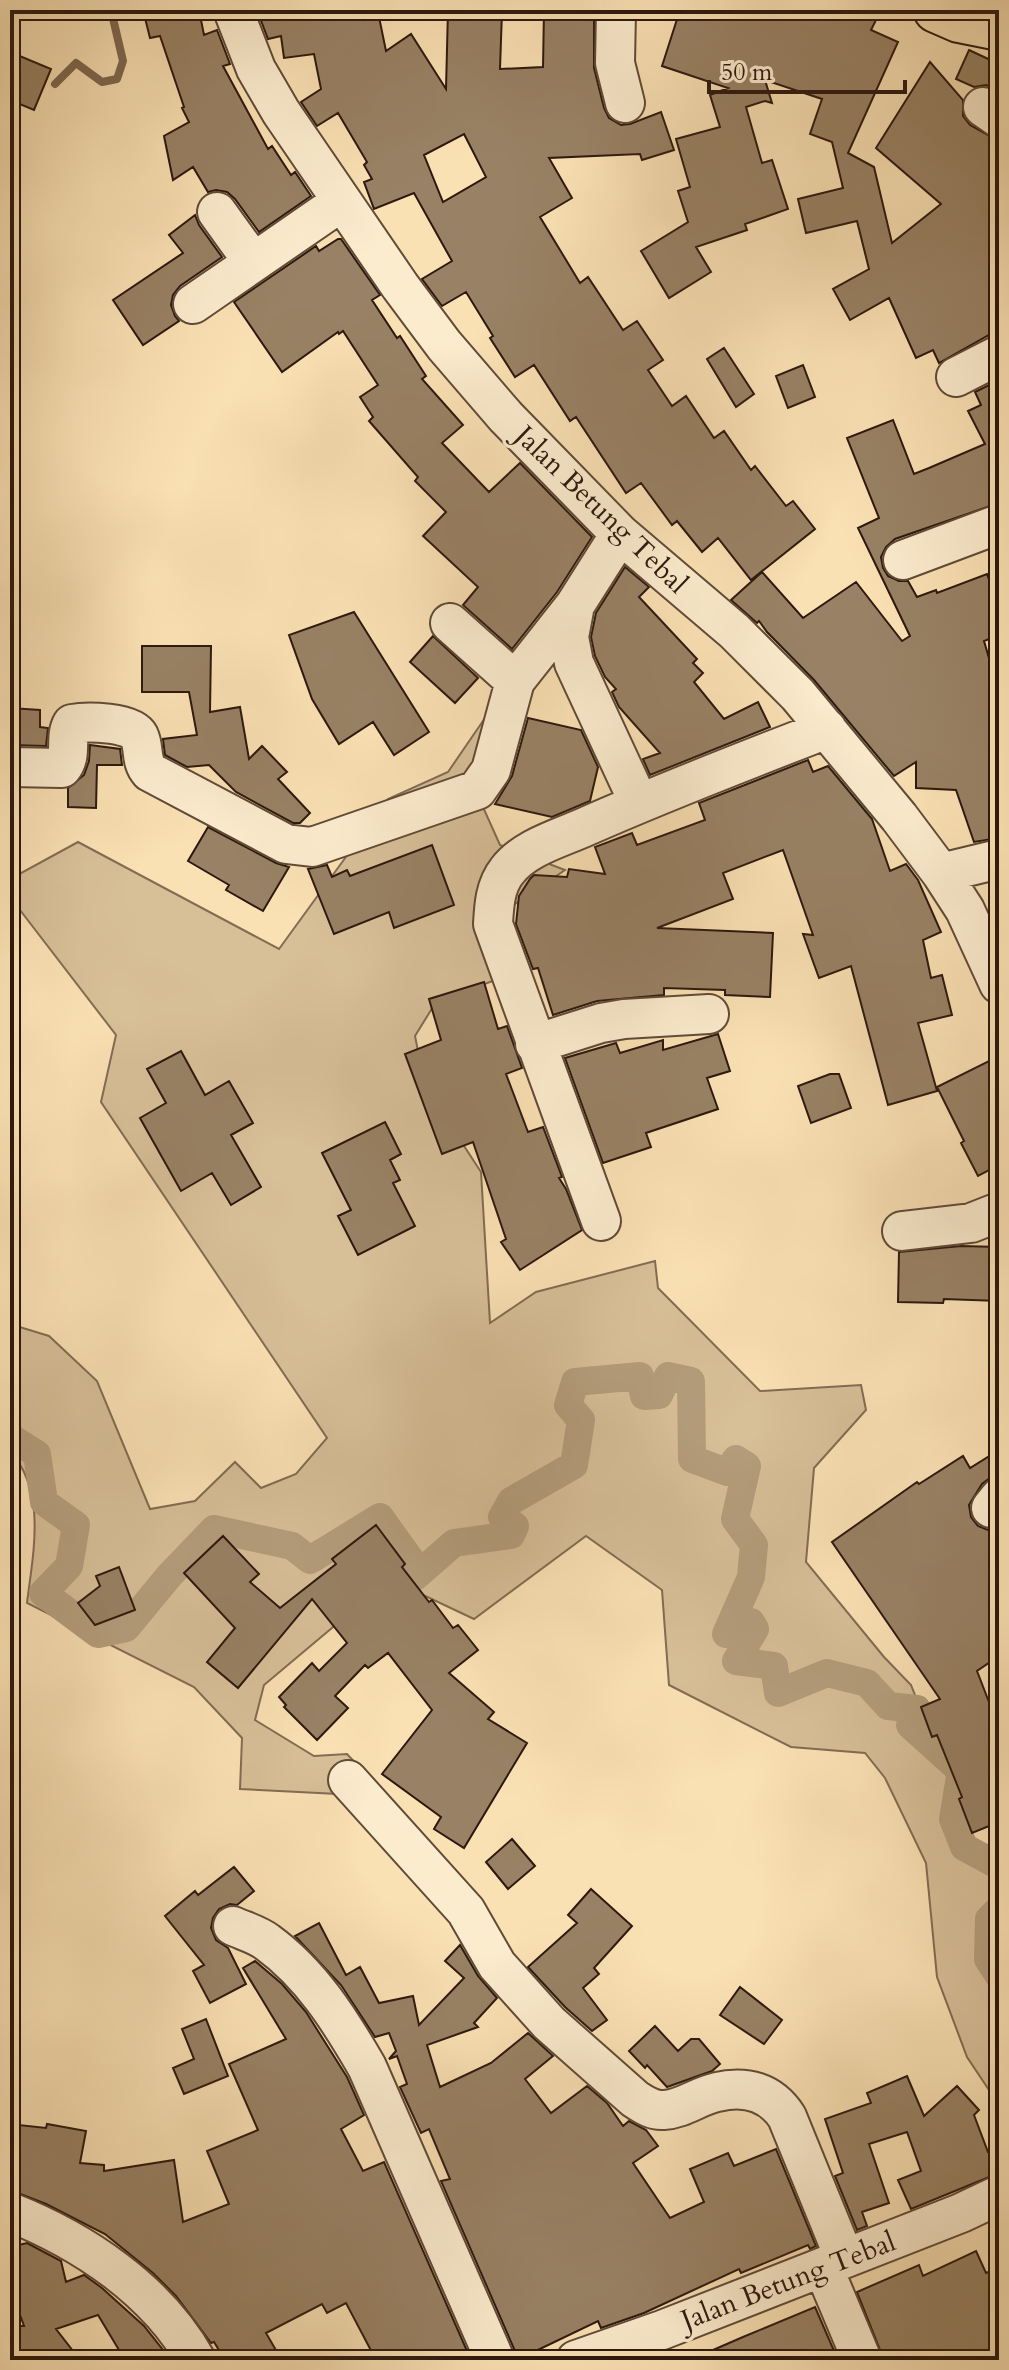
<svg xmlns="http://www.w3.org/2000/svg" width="1009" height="2370" viewBox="0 0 1009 2370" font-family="Cardo,serif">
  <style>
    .green { fill: #d7bf98; stroke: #826c53; stroke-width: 2 }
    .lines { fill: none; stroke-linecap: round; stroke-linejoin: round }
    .stream { stroke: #7e6850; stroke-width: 8 }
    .canal { stroke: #b49d7c; stroke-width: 28 }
    .building { fill: #988164; stroke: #2d180e; stroke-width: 2; fill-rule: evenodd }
    .minor-casing { stroke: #604a38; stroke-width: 42 }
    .major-casing { stroke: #2d180e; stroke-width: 48 }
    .minor { stroke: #fcecce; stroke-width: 38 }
    .major { stroke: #fae1b4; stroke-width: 44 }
    .labels { text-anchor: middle; stroke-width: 7; stroke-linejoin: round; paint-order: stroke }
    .street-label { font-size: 28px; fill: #2d180e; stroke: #fcecce }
  </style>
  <rect width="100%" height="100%" fill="#fae1b4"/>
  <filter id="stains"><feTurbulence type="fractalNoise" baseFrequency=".0025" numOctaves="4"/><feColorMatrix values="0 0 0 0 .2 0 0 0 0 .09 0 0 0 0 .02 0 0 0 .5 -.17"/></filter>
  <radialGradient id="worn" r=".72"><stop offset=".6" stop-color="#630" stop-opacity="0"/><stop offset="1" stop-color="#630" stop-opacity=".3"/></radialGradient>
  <path class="green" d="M512,709L482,805L500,845L565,870L496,917L506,976L436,1002L415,1036L425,1086L481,1172L490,1323L536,1292L655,1261L658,1288L760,1391L861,1385L866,1410L814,1468L806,1562L884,1657L911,1685L981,1863L999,1868V2105L967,2057L937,1977L926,1863L885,1778L865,1753L791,1747L669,1685L662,1590L586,1536L474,1619L400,1584L376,1591L264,1685L255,1720L314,1756L347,1754L413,1824L410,1849L338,1794L240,1789L242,1738L194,1687L27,1603C33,1553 47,1492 10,1451V1324L49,1336L97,1381L150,1509L195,1501L235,1462L261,1488L296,1474L327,1438L101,1102L116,1035L10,897V879L78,842L279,949L388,799L448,772L485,718Z"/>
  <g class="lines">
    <path class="stream" d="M55,84L76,63L102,82L117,79L123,61L111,10"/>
    <path class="canal" d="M10,1437L37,1454L44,1502L76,1525L69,1566L43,1593L98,1634L126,1628L169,1576L214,1529L292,1546L310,1560L380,1517L410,1559L415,1577L454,1543L511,1535L515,1526L502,1517L511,1501L574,1465L581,1420L568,1405L575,1382L640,1376L644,1396L659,1395L668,1376L691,1381L692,1459L727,1472L736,1459L747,1466L735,1519L754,1545L751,1577L726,1634L751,1622L755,1629L736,1661L774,1666L778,1693L827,1673L867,1683L888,1706L917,1709L910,1725L961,1771L953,1819L964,1847L999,1866
      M999,1909L989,1919L988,1959L999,1976"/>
  </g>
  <path class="building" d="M143,10H199L204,35L217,30L230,64L223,66L268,149L272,146L291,175L295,172L311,196L259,232L235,199L227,192L216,190L208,192L193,167L173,180L164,136L189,122L182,108L184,107L160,36L150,38Z
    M257,10H363L365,20L379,17L386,51L411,34L446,89L448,10L502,11L500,69L543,67L544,10H594V68L604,108L609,118L621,125L630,124L661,112L674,150L642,160L640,154L549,158L572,198L540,217L580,283L588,277L623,330L637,321L663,360L648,370L672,406L686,396L714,438L724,431L751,470L755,466L786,506L793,501L815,529L751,580L718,538L702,552L677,521L672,525L641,483L626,493L576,417L570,421L534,365L515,377L490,338L493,336L466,292L442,306L422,279L452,261L414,193L374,209L364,182L372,179L364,165L367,162L338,113L317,126L301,102L321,89L314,54L284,58L281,36L268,39ZM464,134L486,177L443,202L424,155Z
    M680,10H853L876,20L871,30L898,42L848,153L874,167L892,243L941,204L876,148L930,62L963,100V116L970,125L999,141V333L989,335L939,363L933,350L916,358L889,298L850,320L833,289L869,269L857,221L806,233L798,199L843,188L832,142L810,134L822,99L765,80L772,103L765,101L746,107L762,163L772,160L788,209L745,224L747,230L696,247L711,272L669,298L641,251L688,222L678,191L690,187L676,139L720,127L710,95L728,88L662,66Z
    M969,50L999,64V91L986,85L974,87L956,79Z
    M10,52L51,69L34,110L10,100Z
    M195,215L199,225L222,257L180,286L173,295L171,305L175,316L179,321L143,345L113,300L183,253L169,235Z
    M338,239H341L380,295L372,300L397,338L400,336L426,376L422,379L463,425L442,443L489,492L520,463L592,537L557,592L512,649L463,605L478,587L423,536L446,512L415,481L418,477L369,421L373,417L360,397L378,385L343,331L339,334L338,332L282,372L234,302L316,246L319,251Z
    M724,348L754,394L736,407L707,359Z
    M803,365L815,397L788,408L776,376Z
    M999,380V503L895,539L886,547L881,557L883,568L888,576L899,581H908L917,597L936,590L937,593L987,574L999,606V635L984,641L999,692V838L974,842L956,790L916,788V762L894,776L814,680L767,632L759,621L757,623L731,600L762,572L803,618L856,582L902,641L910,636L858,528L879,518L847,438L893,420L914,474L929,468L985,444L968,411L981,405L975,392Z
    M625,567L649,587L639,597L697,659L693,663L703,673L694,682L724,719L758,702L770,727L650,775L643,759L660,753L619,707L612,692L616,689L605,677L595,656L591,637L596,613Z
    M354,612L429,732L394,755L373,722L339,744L312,699L289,635Z
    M433,636L478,678L455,703L410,662Z
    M142,646H211L210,712L240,707L249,759L262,746L287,772L278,779L310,813L300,823H293L236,792L209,765L187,767L165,755L163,739L197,735L189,692H142Z
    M10,708L40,710V727L48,728L46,746L10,745Z
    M528,718L581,730L598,767L590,801L552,817L495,804L512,776Z
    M90,745L120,749L122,765H97L96,808L68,807V788L84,775L89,761Z
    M808,760L813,772L828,766L872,819L890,871L906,864L918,880L941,932L923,940L931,978L942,975L952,1015L918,1023L937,1091L888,1105L851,966L819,978L803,934L813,935L783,850L723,873L733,899L657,928L773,933L770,997L725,995V990L664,988V995L597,1001L553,1015L538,968L533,969L516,924L519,896L530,879L534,875L567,877L569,869L605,874L595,847L632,833L637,845L705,820L699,803Z
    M208,827L276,863L289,867L263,911L226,890L229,885L188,861Z
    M432,845L454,905L394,928L389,912L334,934L308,869L327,865L332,877L347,870L350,876Z
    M484,982L498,1029L507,1026L522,1068L506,1074L528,1132L543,1127L562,1177L559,1178L566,1189L582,1230L520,1270L501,1242L506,1239L473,1142L442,1154L405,1054L441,1040L429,999Z
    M718,1034L730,1071L707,1078L718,1109L646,1133L651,1147L603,1163L565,1058L616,1043L620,1053L663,1040V1050Z
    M181,1051L205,1095L229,1081L253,1123L231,1135L261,1187L231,1205L212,1173L181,1191L140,1118L166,1103L147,1069Z
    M999,1056V1165L978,1176L961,1143L964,1141L937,1087Z
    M830,1074H839L851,1108L811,1123L798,1086Z
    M385,1122L401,1154L390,1160L400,1180L393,1183L415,1226L358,1255L338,1216L351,1210L322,1153Z
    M961,1246L999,1247V1301L944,1299L943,1303L898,1302L899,1252Z
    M999,1450V1477L990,1478L982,1484L969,1505L971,1517L978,1526L988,1530L999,1528V1656L977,1671L994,1715L999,1713V1822L972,1833L959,1799L962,1797L937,1735L932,1737L921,1707L940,1699L832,1542L917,1482L919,1484L963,1456L970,1468Z
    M376,1525L405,1564L402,1567L429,1602L432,1600L453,1628L458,1625L478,1650L449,1673L494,1712L488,1719L527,1743L464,1848L434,1829L441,1817L382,1774L432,1710L388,1653L368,1668L365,1665L335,1696L348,1708L317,1740L284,1707L286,1705L279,1697L312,1663L319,1671L347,1643L312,1599L238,1688L207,1662L235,1628L184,1573L223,1536L259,1574L250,1582L280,1608L336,1564L332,1559Z
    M119,1567L135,1610L95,1625L78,1603L100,1586L96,1576Z
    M512,1839L535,1866L508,1889L486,1862Z
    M234,1867L254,1891L237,1905L230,1904L219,1909L213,1918L211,1928L216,1940L228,1948L246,1984L210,2003L193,1971L204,1965L165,1916L195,1891L198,1895Z
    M591,1889L632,1926L594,1968L599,1974L583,1988L607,2020L592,2031L565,2007L528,1967L577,1923L568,1915Z
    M319,1923L346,1975L360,1967L379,2003L413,1996L419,2025L464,1978L445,1961L460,1945L478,1976L497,1998L474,2023L478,2027L427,2045L440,2087L491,2063L528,2033L553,2056L525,2079L551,2113L587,2086L607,2103L623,2126L629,2121L646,2130L658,2146L633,2163L670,2218L704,2202L690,2169L728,2153L734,2166L776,2149L816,2246L810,2249L808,2245L741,2273L739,2269L644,2313L601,2328L598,2321L517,2360L515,2351L441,2181L450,2179L429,2129L421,2133L400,2087L407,2084L397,2056L389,2059L396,2051L389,2033L375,2037L341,1985L295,1936Z
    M255,1961L282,1984L306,2012L347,2077L364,2115L341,2129L363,2171L384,2162L471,2360H376L346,2303L327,2313L322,2304L266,2333L277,2352L264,2360H225L214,2342L211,2343L176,2296L153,2273L105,2234L46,2204L10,2190V2124L46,2128L47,2124L86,2131L80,2163L104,2165V2171L174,2160L183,2222L229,2204L207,2151L258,2130L229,2064L286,2039L243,1968Z
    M740,1987L782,2020L764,2044L720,2015Z
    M206,2019L228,2076L184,2094L173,2068L194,2059L182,2029Z
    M655,2026L678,2051L691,2039H699L720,2064L712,2071L667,2087L647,2065L645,2068L629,2051Z
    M907,2076L924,2116L957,2086L979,2110L974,2115L988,2152L999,2148V2173L911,2209L898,2180L921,2171L907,2132L869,2144L889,2203L862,2212L867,2226L857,2230L835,2176L843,2173L825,2119L871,2103L867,2093Z
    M27,2243L61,2261L66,2282L84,2275L102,2288L144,2326L167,2355L157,2360H125L98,2315L56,2329L80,2360H10V2326H24L10,2287V2276L14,2275L10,2247Z
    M976,2251L986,2273L999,2268V2360H884L857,2292L919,2265L923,2276Z
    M815,2307L838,2360H690L743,2337Z"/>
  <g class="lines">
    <g class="minor-casing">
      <path id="minor" d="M233,10L256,69L281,112L400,286L444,345L506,417L620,534L734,631L798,695L899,817L941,873L965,910L999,984
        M616,10L615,63L625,103
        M983,107L999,118
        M217,212L253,262
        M193,304L341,202
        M956,377L999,355
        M903,560L999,524
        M575,605L569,637L574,663L639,803
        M450,623L515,681L575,605L620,534
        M10,767L62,768C73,755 64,738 72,724C87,721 132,722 139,736C145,749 140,761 150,772L286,844L312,847L477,790L491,770L515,681
        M941,873L999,859
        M535,1044L601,1023L624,1019L709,1014
        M601,1221L493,924C494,906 495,886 507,871C525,847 561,838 587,826C666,791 747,760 827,729
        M902,1231L971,1223L999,1212
        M991,1508L999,1498
        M348,1780L466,1911L497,1965L549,2023L635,2099C644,2105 653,2111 664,2110C683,2109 698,2096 717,2092C746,2085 771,2092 787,2117L844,2257
        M233,1926C244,1931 258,1935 267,1942C311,1974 340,2020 367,2067L495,2360
        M10,2212C83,2241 157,2290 196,2360
        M823,2267L862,2360
        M576,2360L662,2330L961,2213L999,2195"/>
    </g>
    <g class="major-casing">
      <path id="major" d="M936,10L959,20L999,28"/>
    </g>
    <use href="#minor" class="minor"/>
    <use href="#major" class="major"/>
  </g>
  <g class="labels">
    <g class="street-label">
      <text transform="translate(602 509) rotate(44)" y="10">Jalan Betung Tebal</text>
      <text transform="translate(788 2280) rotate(-21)" y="10">Jalan Betung Tebal</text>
    </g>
  </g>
  <rect width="1009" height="2370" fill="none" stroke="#fae1b4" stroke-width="40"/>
  <rect x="12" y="12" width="985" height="2346" fill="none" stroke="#2d180e" stroke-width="4"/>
  <rect x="20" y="20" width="969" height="2330" fill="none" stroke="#2d180e" stroke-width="2"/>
  <path d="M709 80v12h196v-12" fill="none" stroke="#2d180e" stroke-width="4"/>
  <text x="721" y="80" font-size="24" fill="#2d180e" stroke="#fcecce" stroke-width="6" paint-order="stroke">50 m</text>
  <rect width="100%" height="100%" filter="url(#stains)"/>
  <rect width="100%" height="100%" fill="url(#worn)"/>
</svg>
